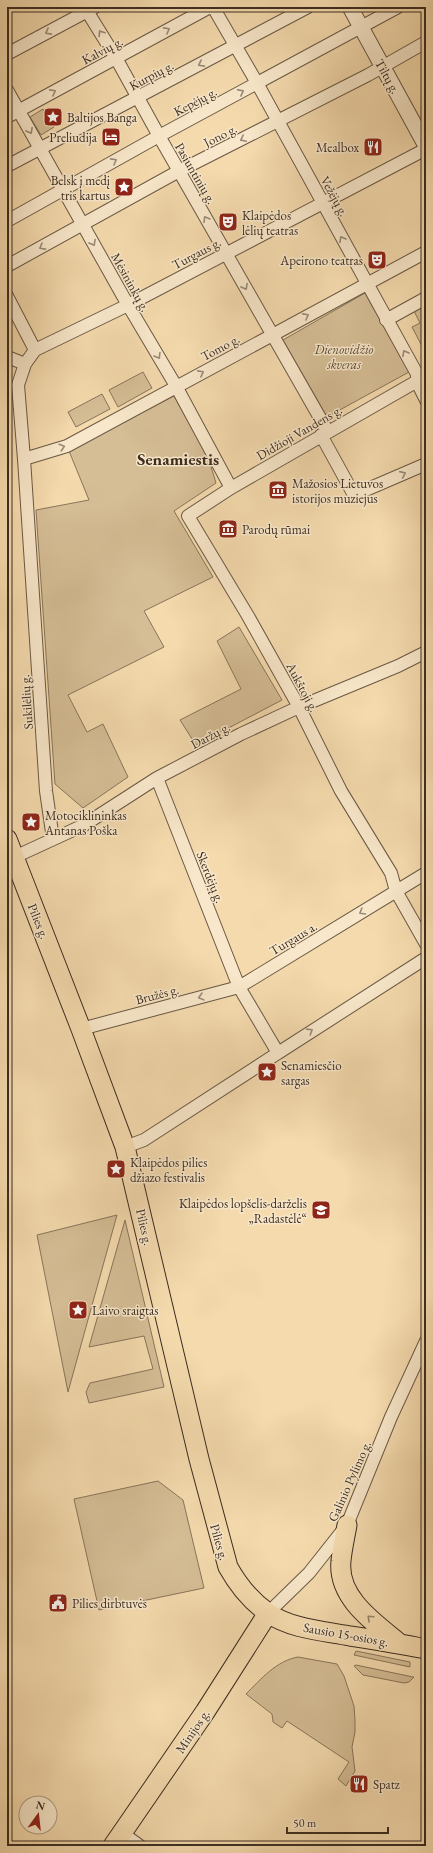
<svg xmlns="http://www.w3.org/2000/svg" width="433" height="1853" viewBox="0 0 433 1853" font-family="'EB Garamond',serif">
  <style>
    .green { fill: #d5bd95; stroke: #88755b }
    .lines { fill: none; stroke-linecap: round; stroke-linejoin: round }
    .minor-casing { stroke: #6a5844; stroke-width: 14 }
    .tertiary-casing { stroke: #6a5844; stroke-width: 17 }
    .primary-casing { stroke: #3c2d21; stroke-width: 21 }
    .minor { stroke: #f8e7ca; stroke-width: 12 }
    .tertiary { stroke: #f8e7ca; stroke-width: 15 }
    .primary { stroke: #f4daad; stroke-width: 19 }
    .oneway { stroke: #9a8a76 }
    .oneway2 { stroke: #988467 }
    .labels { text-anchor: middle; stroke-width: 3; stroke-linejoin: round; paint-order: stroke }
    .street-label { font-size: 13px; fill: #3c2d21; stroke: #f8e7ca }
    .poi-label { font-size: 13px; fill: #3c2d21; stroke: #f8e7ca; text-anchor: start }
    .park-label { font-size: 13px; font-style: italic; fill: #5b4a38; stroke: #f8e7ca }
    .district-label { font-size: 17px; font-weight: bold; fill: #3c2d21; stroke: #f8e7ca }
  </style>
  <rect width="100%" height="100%" fill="#f4daad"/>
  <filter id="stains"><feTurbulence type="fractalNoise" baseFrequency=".005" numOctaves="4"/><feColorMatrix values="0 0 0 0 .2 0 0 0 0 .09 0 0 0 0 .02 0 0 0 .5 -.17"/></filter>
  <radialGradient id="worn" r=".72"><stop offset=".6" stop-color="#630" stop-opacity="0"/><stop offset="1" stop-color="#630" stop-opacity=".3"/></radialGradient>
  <path class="green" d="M43,109L54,127L41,135L30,117Z
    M365,293L409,372L327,417L283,340Z
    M426,302V349L424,350L412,327L420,323L413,309Z
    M143,372L152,388L118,407L109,390Z
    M102,394L110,409L76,427L68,412Z
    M174,396L208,457L216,483L174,511L213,577L144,611L164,647L68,695L87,732L103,724L128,777L83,808L55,784L36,510L89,500L69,451Z
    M239,627L282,700L196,745L180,720L241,689L217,641Z
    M117,1215L68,1392L37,1235Z
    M125,1220L164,1387L89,1403L86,1392L90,1383L153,1369L144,1336L89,1347Z
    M158,1481L183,1500L204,1588L99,1610L74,1499Z
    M356,1651L410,1662V1667L354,1655Z
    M298,1657L337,1664L344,1676L354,1706L355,1720V1732L352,1747L355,1771L346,1786L338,1779L349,1762L287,1721L282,1728L273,1722L272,1714L246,1694C261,1679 276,1661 298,1657Z
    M356,1665L413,1677H414L409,1682L404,1683L363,1675L354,1666Z"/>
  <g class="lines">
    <g class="minor-casing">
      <path id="minor" d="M213,7L257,83L417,374V382L426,400
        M87,11L116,58L159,136L328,432
        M7,54L95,7
        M7,90L128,305L176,386L231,488
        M7,117L210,7
        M7,166L308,7
        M7,221L159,136L398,7
        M7,266L179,171L368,75L426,42
        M7,296L35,350
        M386,320L426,298
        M10,358L25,364
        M426,376L231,488L188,516L248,616L299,707L341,791L391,873L396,891L426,944
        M321,435L354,495L426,464
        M24,459L67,446L426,252
        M53,839L46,791L24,459L18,385L25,364L35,350L128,305L426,149
        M8,860L84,825L157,778L241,734L299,707L398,666L426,652
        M81,1029L239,987L426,873
        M278,1053L426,958
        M125,1147L144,1140L278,1053L239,987L157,778
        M268,1613L309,1573L347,1525L391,1417L426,1341
        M122,1833L140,1846"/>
    </g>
    <g class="tertiary-casing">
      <path id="tertiary" d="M350,7L426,146"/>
    </g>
    <g class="primary-casing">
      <path id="primary" d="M7,839L81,1029L125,1147L199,1459L228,1567C238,1585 251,1601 268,1613C291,1629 324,1631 350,1636C376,1640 401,1644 426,1649
        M347,1525C345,1537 342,1549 341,1561C337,1598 375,1623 399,1643
        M113,1846L205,1712L268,1613"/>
    </g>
    <use href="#minor" class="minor"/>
    <use href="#tertiary" class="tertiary"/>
    <use href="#primary" class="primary"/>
  </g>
  <defs><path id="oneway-chevron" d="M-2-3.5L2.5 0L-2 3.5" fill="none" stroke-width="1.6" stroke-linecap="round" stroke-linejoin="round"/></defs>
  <g class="oneway">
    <use href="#oneway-chevron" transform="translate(167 30) rotate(-29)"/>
    <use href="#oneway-chevron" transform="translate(48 32) rotate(152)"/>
    <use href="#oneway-chevron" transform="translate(101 33) rotate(-122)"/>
    <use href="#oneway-chevron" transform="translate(201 64) rotate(152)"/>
    <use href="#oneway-chevron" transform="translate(53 92) rotate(-28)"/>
    <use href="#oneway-chevron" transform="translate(241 92) rotate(-28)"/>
    <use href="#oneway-chevron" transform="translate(30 131) rotate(61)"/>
    <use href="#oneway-chevron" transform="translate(243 139) rotate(153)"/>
    <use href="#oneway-chevron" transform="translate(114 161) rotate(-29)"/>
    <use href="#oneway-chevron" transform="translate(206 219) rotate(-120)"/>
    <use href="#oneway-chevron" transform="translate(342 239) rotate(-119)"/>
    <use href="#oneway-chevron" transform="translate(93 243) rotate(61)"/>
    <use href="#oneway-chevron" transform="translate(42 247) rotate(151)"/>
    <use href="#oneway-chevron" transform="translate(245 287) rotate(61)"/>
    <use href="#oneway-chevron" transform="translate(306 316) rotate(-28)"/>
    <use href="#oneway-chevron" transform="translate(405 353) rotate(-119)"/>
    <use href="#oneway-chevron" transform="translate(158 356) rotate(59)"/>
    <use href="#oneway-chevron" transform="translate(201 373) rotate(-28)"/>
    <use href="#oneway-chevron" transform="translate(62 447) rotate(-18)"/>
    <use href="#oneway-chevron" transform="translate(403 474) rotate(-24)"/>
    <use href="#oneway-chevron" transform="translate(362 912) rotate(149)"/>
    <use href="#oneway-chevron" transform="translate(201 997) rotate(165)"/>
    <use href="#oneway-chevron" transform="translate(310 1031) rotate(-32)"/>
  </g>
  <use class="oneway2" href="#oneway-chevron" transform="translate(370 1618) rotate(-137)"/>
  <defs>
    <g id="sight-square" transform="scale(1)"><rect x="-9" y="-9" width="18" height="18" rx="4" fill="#8f2418" stroke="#f8e7ca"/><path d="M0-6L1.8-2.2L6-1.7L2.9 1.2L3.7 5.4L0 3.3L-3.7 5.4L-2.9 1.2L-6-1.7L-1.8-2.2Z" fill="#fff"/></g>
    <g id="hotel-square" transform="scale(1)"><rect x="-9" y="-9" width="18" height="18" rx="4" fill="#8f2418" stroke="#f8e7ca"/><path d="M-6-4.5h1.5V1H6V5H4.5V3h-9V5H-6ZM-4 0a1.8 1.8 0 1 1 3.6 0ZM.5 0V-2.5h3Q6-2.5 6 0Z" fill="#fff"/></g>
    <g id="restaurant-square" transform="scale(1)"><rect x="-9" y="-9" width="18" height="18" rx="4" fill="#8f2418" stroke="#f8e7ca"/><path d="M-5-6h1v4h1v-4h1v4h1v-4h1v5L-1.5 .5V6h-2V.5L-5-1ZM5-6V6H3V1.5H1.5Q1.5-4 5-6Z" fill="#fff"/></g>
    <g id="theatre-square" transform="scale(1)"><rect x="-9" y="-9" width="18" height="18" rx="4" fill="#8f2418" stroke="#f8e7ca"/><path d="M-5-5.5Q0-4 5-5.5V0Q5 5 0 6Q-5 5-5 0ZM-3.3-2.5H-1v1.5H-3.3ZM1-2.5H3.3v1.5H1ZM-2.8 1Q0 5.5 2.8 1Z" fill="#fff"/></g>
    <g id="museum-square" transform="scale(1)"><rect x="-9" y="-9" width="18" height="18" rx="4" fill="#8f2418" stroke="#f8e7ca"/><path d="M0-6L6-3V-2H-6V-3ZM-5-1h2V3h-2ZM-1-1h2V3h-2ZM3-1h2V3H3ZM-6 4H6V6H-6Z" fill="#fff"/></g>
    <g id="school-square" transform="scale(1)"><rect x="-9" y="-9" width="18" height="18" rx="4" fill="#8f2418" stroke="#f8e7ca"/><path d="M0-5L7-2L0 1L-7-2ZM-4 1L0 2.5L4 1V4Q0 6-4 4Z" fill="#fff"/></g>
    <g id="civic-square" transform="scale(1)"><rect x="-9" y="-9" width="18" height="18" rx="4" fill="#8f2418" stroke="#f8e7ca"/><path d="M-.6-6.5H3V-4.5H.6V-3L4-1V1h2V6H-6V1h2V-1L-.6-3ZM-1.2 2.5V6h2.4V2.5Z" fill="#fff"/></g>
  </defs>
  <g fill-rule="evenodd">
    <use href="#sight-square" x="53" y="117"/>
    <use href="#hotel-square" x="111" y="137"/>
    <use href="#restaurant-square" x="373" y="147"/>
    <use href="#sight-square" x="124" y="187"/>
    <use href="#theatre-square" x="228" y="222"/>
    <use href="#theatre-square" x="377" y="260"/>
    <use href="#museum-square" x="278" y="490"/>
    <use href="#museum-square" x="228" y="529"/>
    <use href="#sight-square" x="31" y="822"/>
    <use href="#sight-square" x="267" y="1072"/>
    <use href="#sight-square" x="116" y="1169"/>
    <use href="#school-square" x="321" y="1210"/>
    <use href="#sight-square" x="78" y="1310"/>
    <use href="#civic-square" x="58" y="1603"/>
    <use href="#restaurant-square" x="359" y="1784"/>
  </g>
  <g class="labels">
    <g class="street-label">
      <text transform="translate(102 50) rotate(-28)" y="5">Kalvių g.</text>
      <text transform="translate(151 75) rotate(-28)" y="5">Kurpių g.</text>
      <text transform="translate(388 76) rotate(61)" y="5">Tiltų g.</text>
      <text transform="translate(195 101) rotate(-28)" y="5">Kepėjų g.</text>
      <text transform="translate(220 135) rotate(-27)" y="5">Jono g.</text>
      <text transform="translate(196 173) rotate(60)" y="5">Pasiuntinių g.</text>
      <text transform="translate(335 196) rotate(61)" y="5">Vežėjų g.</text>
      <text transform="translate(196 253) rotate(-28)" y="5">Turgaus g.</text>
      <text transform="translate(131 282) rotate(61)" y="5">Mėsininkų g.</text>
      <text transform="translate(220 347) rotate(-28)" y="5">Tomo g.</text>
      <text transform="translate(299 432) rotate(-30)" y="5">Didžioji Vandens g.</text>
      <text transform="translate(303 687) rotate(62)" y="5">Aukštoji g.</text>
      <text transform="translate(26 702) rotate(-94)" y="5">Sukilėlių g.</text>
      <text transform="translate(210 735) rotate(-28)" y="5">Daržų g.</text>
      <text transform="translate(211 877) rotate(68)" y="5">Skerdėjų g.</text>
      <text transform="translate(39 921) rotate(68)" y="5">Pilies g.</text>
      <text transform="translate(293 938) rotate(-31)" y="5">Turgaus a.</text>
      <text transform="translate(157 994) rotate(-15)" y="5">Bružės g.</text>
      <text transform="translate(145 1227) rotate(77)" y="5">Pilies g.</text>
      <text transform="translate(349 1481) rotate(-66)" y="5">Galinio Pylimo g.</text>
      <text transform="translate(220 1542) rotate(74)" y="5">Pilies g.</text>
      <text transform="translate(346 1634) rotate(10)" y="5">Sausio 15-osios g.</text>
      <text transform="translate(192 1731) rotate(-56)" y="5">Minijos g.</text>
    </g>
    <g class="poi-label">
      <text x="67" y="122">Baltijos Banga</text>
      <text x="97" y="142" text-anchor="end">Preliudija</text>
      <text x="359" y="152" text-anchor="end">Mealbox</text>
      <text x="110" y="185" text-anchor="end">Belsk į medį<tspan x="110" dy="15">tris kartus</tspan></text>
      <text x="242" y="220">Klaipėdos<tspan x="242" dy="15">lėlių teatras</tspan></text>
      <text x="363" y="265" text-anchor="end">Apeirono teatras</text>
      <text x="292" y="488">Mažosios Lietuvos<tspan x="292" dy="15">istorijos muziejus</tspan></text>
      <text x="242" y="534">Parodų rūmai</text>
      <text x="45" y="820">Motociklininkas<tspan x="45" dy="15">Antanas Poška</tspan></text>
      <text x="281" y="1070">Senamiesčio<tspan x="281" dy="15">sargas</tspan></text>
      <text x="130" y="1167">Klaipėdos pilies<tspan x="130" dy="15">džiazo festivalis</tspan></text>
      <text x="307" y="1208" text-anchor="end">Klaipėdos lopšelis-darželis<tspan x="307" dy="15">„Radastėlė“</tspan></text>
      <text x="92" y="1315">Laivo sraigtas</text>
      <text x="72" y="1608">Pilies dirbtuvės</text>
      <text x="373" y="1789">Spatz</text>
    </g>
    <g class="park-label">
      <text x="344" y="354">Dienovidžio<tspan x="344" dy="15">skveras</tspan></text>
    </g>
    <g class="district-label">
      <text x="178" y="465">Senamiestis</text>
    </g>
  </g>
  <rect width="433" height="1853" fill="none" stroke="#f4daad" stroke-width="24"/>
  <rect x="8" y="8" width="417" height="1837" fill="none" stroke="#3c2d21" stroke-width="2"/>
  <rect x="12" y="12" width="409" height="1829" fill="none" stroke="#3c2d21"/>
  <g transform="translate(38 1815) rotate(15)"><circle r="19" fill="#f8e7ca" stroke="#ad9d86"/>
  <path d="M0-3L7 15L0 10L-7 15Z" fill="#8f2418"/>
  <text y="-6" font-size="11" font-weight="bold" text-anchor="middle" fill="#3c2d21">N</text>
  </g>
  <path d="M287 1827v6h101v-6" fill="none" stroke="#3c2d21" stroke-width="2"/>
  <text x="293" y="1827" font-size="12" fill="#3c2d21" stroke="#f8e7ca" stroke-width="3" paint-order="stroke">50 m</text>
  <rect width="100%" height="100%" filter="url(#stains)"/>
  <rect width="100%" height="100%" fill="url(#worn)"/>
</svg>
